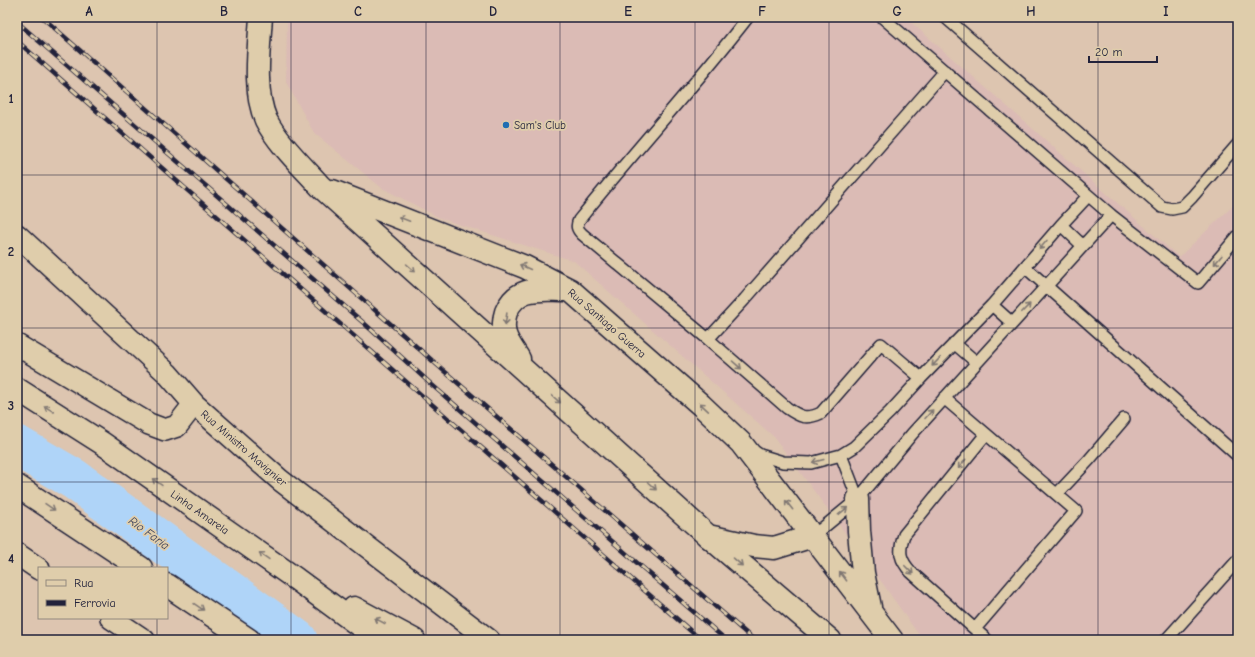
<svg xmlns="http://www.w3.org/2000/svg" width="1255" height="657" viewBox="0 0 1255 657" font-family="'Comic Neue',sans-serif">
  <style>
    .built { fill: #dbbbb5 }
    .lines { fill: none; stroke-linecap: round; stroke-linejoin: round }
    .river { stroke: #afd4f8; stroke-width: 41 }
    .service-casing { stroke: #22223b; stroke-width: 14 }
    .minor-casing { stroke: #22223b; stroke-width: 24 }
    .secondary-casing { stroke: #22223b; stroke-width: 25 }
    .motorway-casing { stroke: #22223b; stroke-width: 25 }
    .service { stroke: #dfcdab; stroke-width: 11 }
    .minor { stroke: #dfcdab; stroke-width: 21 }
    .secondary { stroke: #dfcdab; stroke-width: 22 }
    .motorway { stroke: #dfcdab; stroke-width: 22 }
    .rail-casing { stroke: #22223b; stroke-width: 4.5 }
    .rail { stroke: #dfcdab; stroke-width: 3; stroke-dasharray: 9; stroke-linecap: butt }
    .oneway { stroke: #807873 }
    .grid { fill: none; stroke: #22223b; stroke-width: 1; stroke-opacity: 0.55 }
    .poi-dot { fill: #1f6fb2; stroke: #dfcdab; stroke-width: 1.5 }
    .labels { text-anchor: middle; stroke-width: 3.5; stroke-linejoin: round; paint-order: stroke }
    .poi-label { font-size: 11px; fill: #22223b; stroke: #dfcdab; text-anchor: start }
    .street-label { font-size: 11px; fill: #22223b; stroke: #dfcdab }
    .water-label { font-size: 12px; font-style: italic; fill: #373d57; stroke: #dfcdab }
    .neatline { fill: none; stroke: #22223b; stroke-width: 1.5 }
    .grid-label { font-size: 13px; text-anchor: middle; font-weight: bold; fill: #22223b }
  </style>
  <rect width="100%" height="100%" fill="#ddc5b0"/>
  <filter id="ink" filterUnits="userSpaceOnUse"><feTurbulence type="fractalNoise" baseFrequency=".025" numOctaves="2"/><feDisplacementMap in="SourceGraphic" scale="8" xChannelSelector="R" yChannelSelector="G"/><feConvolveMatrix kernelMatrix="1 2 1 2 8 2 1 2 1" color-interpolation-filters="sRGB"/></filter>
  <g filter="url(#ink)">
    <path class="built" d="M287,17H905L1179,257L1238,201V640H924L916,631L883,584L774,437L574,261L442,219L382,188L314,133L286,82Z"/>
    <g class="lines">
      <path class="river" d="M17,446L74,479L297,640"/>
      <g class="service-casing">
        <path id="service" d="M748,17C694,87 634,151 579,220C576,226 577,229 582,234L708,339L787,408C800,417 806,420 821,413L881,344L921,378
          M882,17L1111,215L1198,283L1238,236
          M945,17L1162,207L1172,209L1182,207L1192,197L1238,144
          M1061,225L1083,246
          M1025,267L1238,456
          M992,305L1012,323
          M708,339L745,299L945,71
          M954,343L976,362
          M944,398L1076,511L975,629
          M986,434L904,535C898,552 900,560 911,572L987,640
          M752,450L760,455L783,462L811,463L841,455L854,447L890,412L921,378L992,305L1061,225L1088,196
          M841,455L858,499
          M1057,494L1089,460L1124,419
          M813,536L858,499L912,434L1111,215
          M1166,640L1238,560"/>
      </g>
      <g class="minor-casing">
        <path id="minor" d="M17,235L167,373L194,404L280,480L489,640
          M17,345L149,424L165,430L177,426L194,404
          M17,554L39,569
          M111,618L144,640"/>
      </g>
      <g class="secondary-casing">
        <path id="secondary" d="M261,17C259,48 253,91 266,120C277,142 303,167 320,186L708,536L754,546L774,548L813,536
          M332,191L525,267L570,290L701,405L741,443L892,640
          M519,359C514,351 507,342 505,334C503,328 504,318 506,312C517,285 541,290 565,290
          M858,499L859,531L863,573L870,607"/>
      </g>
      <g class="motorway-casing">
        <path id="motorway" d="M17,389L102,443L296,579L379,640
          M17,486L141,568
          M708,536L830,640
          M167,585L249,640
          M354,608L414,640"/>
      </g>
      <use href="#service" class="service"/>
      <use href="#minor" class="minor"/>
      <use href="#secondary" class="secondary"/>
      <use href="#motorway" class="motorway"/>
      <g class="rail-casing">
        <path id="rail" d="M42,17L443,370L754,640
          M17,22L366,325L432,385L726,640
          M17,41L701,640"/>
      </g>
      <use href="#rail" class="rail"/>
    </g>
    <defs><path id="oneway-shaft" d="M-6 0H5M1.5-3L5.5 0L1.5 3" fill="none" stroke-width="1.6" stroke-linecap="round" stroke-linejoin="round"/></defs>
    <g class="oneway">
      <use href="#oneway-shaft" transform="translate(404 219) rotate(-159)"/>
      <use href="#oneway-shaft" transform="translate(1043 245) rotate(131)"/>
      <use href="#oneway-shaft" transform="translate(1218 260) rotate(130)"/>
      <use href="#oneway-shaft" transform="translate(525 267) rotate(-156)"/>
      <use href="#oneway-shaft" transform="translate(411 268) rotate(42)"/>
      <use href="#oneway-shaft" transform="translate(1026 308) rotate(-46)"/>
      <use href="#oneway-shaft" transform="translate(506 319) rotate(98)"/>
      <use href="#oneway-shaft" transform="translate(936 362) rotate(134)"/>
      <use href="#oneway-shaft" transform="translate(737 365) rotate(41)"/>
      <use href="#oneway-shaft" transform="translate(556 399) rotate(42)"/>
      <use href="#oneway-shaft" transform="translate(704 407) rotate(-137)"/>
      <use href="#oneway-shaft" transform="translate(49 409) rotate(-148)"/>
      <use href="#oneway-shaft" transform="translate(929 414) rotate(-48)"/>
      <use href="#oneway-shaft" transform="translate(818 461) rotate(166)"/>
      <use href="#oneway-shaft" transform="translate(962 464) rotate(129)"/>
      <use href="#oneway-shaft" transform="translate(157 482) rotate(-145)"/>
      <use href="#oneway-shaft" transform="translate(652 486) rotate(42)"/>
      <use href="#oneway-shaft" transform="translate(789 505) rotate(-128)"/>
      <use href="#oneway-shaft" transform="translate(50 507) rotate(34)"/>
      <use href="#oneway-shaft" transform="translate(843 511) rotate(-39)"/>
      <use href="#oneway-shaft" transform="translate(264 556) rotate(-145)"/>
      <use href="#oneway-shaft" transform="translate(738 562) rotate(41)"/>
      <use href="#oneway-shaft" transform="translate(909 570) rotate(46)"/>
      <use href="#oneway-shaft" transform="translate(843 576) rotate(-127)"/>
      <use href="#oneway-shaft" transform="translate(199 607) rotate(34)"/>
      <use href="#oneway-shaft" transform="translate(380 621) rotate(-152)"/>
    </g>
  </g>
  <path class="grid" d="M157,17V568M291,17V640M426,17V640M560,17V640M695,17V640M829,17V640M964,17V640M1098,17V640M17,175H1238M17,328H1238M17,482H1238M157,618V640"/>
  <circle class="poi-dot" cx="506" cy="125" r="4"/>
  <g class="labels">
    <g class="poi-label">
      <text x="514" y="129">Sam's Club</text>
    </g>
    <g class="street-label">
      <text transform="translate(607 323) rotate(41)" y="4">Rua Santiago Guerra</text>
      <text transform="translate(244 448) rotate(41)" y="4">Rua Ministro Mavignier</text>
      <text transform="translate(200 512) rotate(35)" y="4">Linha Amarela</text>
    </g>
    <g class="water-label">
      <text transform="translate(149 533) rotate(36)" y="4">Rio Faria</text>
    </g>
  </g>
  <rect width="1255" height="657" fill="none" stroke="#dfcdab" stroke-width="44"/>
  <rect x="38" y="567" width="130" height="52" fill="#dfcdab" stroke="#93897e"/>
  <rect x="46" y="580" width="20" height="6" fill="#dfcdab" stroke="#93897e"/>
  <text x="74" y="587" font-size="12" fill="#22223b">Rua</text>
  <rect x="46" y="600" width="20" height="6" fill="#22223b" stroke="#93897e"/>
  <text x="74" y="607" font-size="12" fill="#22223b">Ferrovia</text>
  <path d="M1089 56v6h68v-6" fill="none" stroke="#22223b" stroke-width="2"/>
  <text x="1095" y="56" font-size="12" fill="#22223b" stroke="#dfcdab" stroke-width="3" paint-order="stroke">20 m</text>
  <rect x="22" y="22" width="1211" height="613" class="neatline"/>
  <g class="grid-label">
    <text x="89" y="16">A</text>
    <text x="224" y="16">B</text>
    <text x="358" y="16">C</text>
    <text x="493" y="16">D</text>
    <text x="628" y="16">E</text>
    <text x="762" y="16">F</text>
    <text x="897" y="16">G</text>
    <text x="1031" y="16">H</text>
    <text x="1166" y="16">I</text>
    <text x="11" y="103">1</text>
    <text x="11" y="256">2</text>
    <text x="11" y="410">3</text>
    <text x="11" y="563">4</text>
  </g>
</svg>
